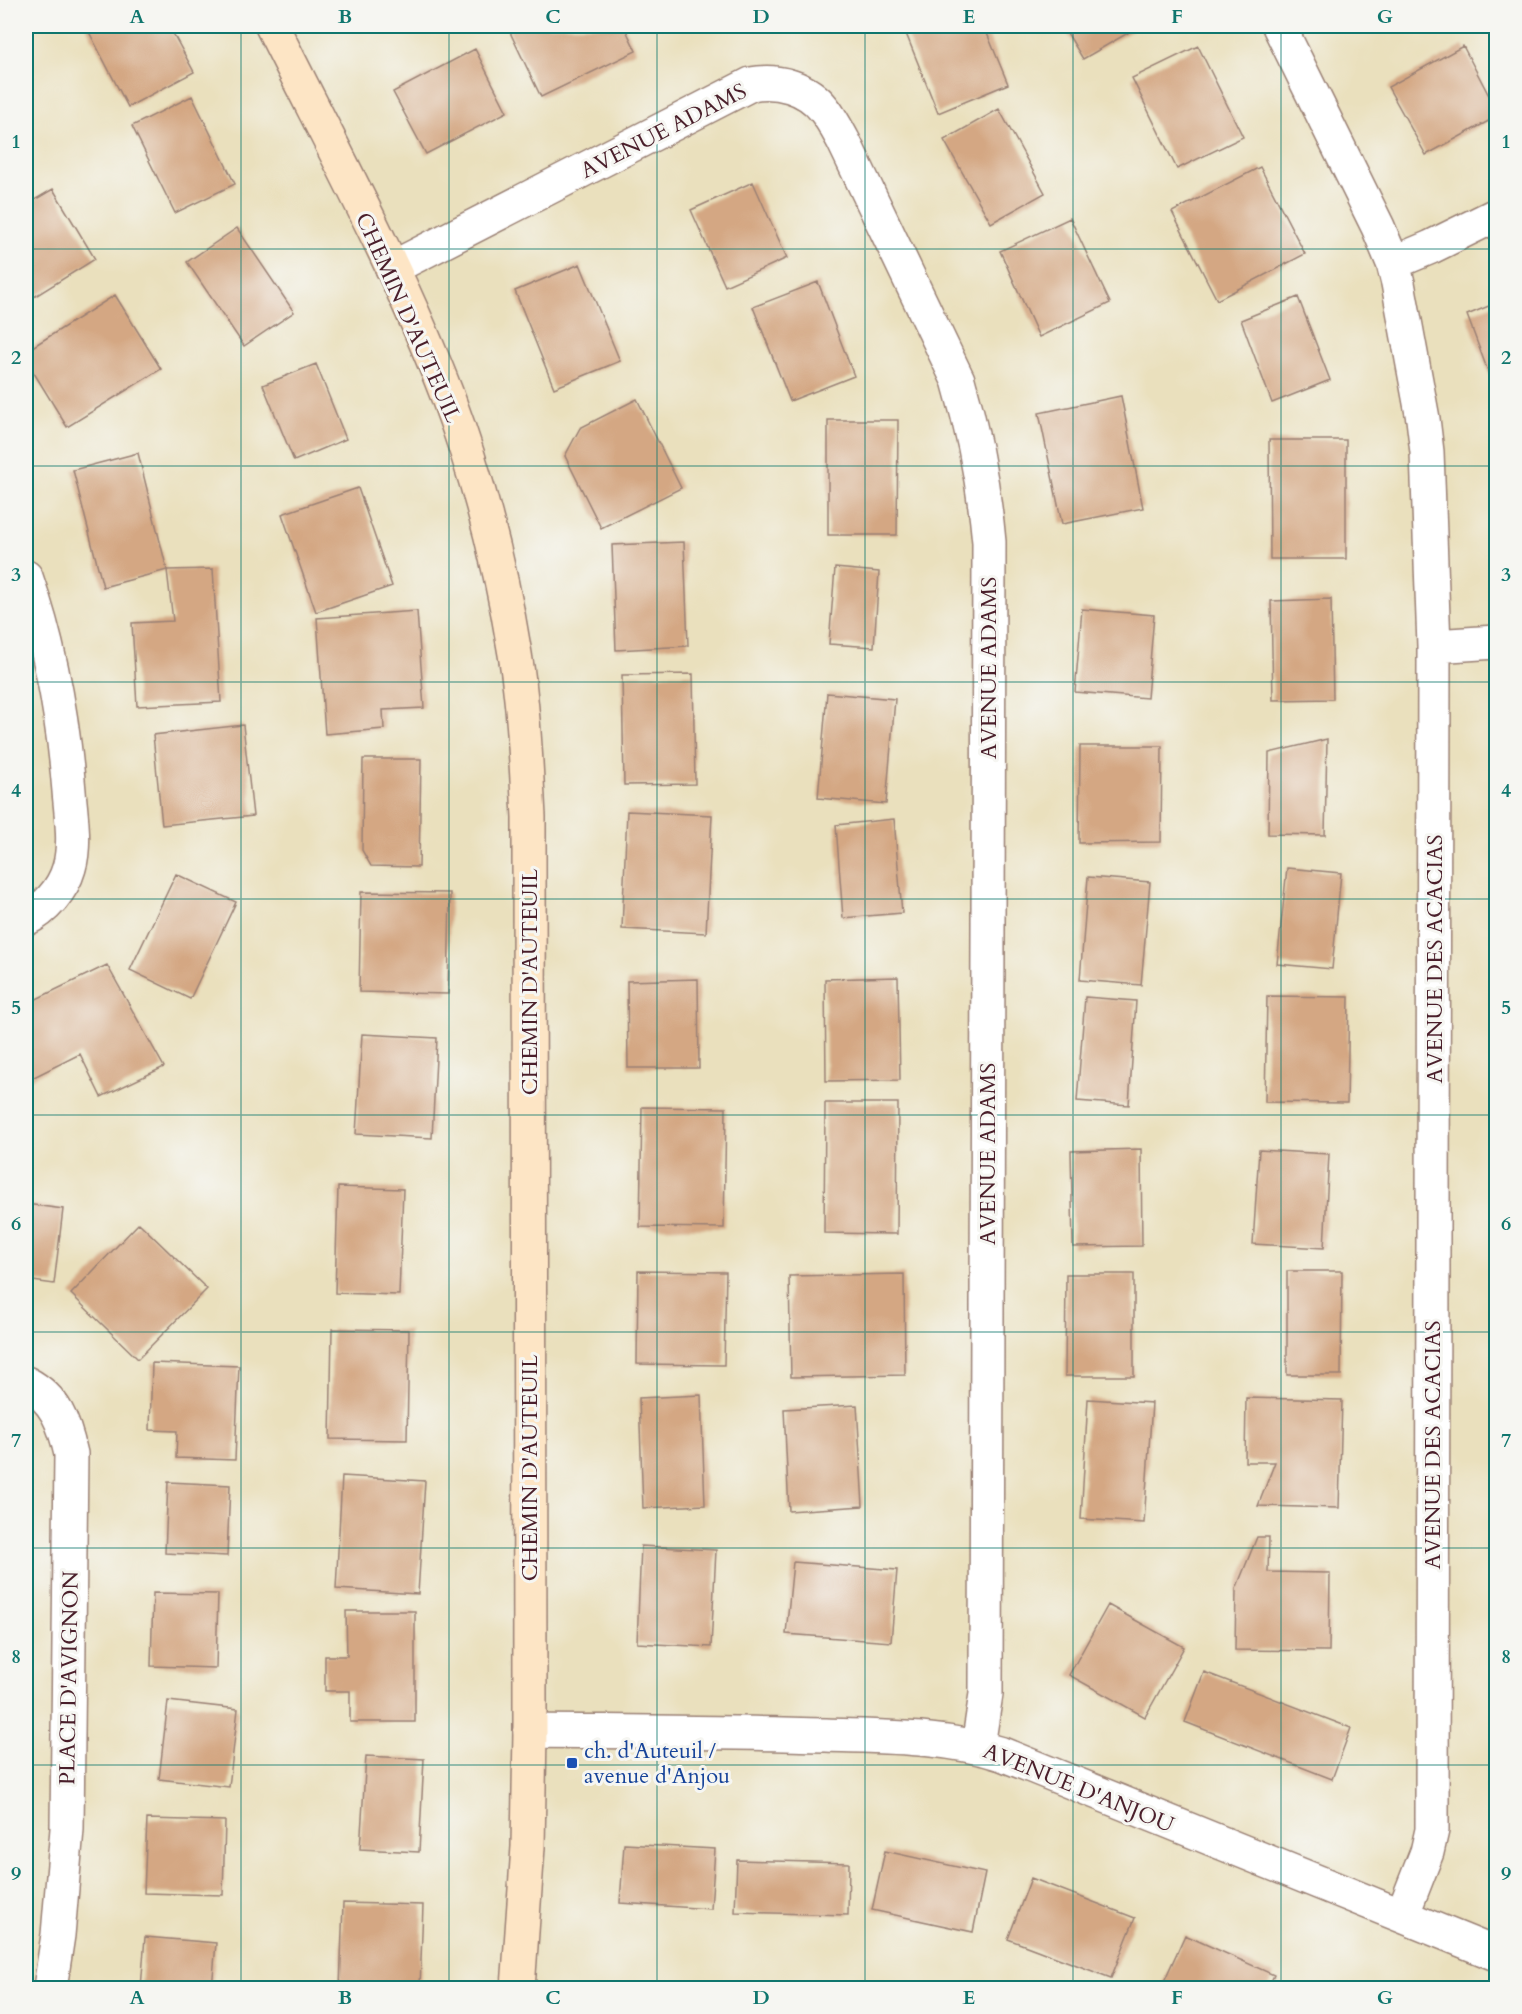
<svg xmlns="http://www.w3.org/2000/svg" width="1522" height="2014" viewBox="0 0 1522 2014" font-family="Cardo,serif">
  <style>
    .building { fill: #d4a783 }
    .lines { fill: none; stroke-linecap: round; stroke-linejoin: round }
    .street-casing { stroke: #9a8074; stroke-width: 36 }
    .secondary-casing { stroke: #9a8074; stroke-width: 36 }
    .street { stroke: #fff; stroke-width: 33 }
    .secondary { stroke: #fde5c5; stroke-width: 33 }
    .grid { fill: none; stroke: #0f766e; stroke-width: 1.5; stroke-opacity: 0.55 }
    .transit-dot { fill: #1a4fb4; stroke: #f6f6f2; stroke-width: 2 }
    .labels { text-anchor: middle; stroke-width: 6; stroke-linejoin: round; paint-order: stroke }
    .street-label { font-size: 22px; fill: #4a1f2b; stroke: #f6f6f2 }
    .transit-label { font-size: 22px; fill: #164399; stroke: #f6f6f2; text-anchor: start }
    .neatline { fill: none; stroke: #0f766e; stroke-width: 2 }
    .grid-label { font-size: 20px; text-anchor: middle; font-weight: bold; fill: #0f766e }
  </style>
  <rect width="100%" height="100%" fill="#f6f6f2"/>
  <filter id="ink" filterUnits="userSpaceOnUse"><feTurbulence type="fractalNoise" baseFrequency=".0167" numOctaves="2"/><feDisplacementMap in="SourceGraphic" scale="12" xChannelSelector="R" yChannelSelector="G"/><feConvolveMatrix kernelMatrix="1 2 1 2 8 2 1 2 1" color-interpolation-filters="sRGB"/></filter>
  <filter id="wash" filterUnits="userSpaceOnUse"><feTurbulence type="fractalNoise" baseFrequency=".008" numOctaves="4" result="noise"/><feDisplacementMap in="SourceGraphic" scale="24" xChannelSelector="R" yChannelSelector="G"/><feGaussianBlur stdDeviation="1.35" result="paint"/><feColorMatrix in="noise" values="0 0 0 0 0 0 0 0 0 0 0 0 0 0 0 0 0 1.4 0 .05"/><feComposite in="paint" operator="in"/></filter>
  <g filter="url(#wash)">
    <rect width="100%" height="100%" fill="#eae0bd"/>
    <g id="blocks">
      <path class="building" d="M86,26H169L194,72L128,107Z
        M507,26H624L636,51L541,97Z
        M903,26H984L1008,84L938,113Z
        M1063,26H1140L1083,59Z
        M1198,46L1243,137L1177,169L1132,78Z
        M1463,46L1496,109V117L1426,155L1388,87Z
        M475,49L507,112L426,154L393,92Z
        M192,96L235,184L175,213L132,126Z
        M999,109L1045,193L991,223L944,140Z
        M1260,167L1305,254L1217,300L1172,212Z
        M753,182L787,258L725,286L691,210Z
        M53,189L95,259L26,302V205Z
        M1070,218L1110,303L1039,337L1000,251Z
        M237,228L294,312L244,346L187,262Z
        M580,264L620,361L554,388L515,291Z
        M818,282L854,376L790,401L753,307Z
        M115,295L161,369L67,427L26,360V351Z
        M1298,297L1330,380L1272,403L1241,320Z
        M1496,303V393L1467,315Z
        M316,364L346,439L294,461L263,385Z
        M1121,396L1143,508L1062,524L1039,413Z
        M637,399L681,488L601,528L565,456L580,428Z
        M828,420H898L897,535H828Z
        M1269,440H1346V559H1270Z
        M138,453L167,570L103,587L73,470Z
        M358,488L392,586L316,612L282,514Z
        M684,542L688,646L616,650L612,545Z
        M835,568L879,572L874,647L829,644Z
        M213,569L221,702L137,706L132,623L173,621L167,570Z
        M1331,599L1333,699L1273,700L1271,601Z
        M1082,609L1154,615L1147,698L1075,692Z
        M417,611L424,708L383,710L384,729L325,734L317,618Z
        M693,674L695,784L624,785L622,675Z
        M827,693L895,699L886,804L818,798Z
        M243,725L253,816L162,825L153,735Z
        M1327,739L1325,835L1268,834L1269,753Z
        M1080,746H1162L1161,842L1079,843Z
        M363,759H421L419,867L371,866L362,850Z
        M627,811L712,815L706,933L622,929Z
        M894,819L902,913L843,918L836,825Z
        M1287,868L1341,873L1332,969L1277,964Z
        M176,874L236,902L190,999L130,970Z
        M1088,877L1150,882L1141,985L1080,980Z
        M361,892L450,893L448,994L359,992Z
        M107,965L164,1067L101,1097L80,1054L26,1081V1004Z
        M898,977L900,1080L826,1081L825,979Z
        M698,979L699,1068H628L627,981Z
        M1267,996L1349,997L1347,1103L1265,1102Z
        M1085,997L1136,1001L1129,1105L1077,1101Z
        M362,1034L437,1038L432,1138L356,1134Z
        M825,1103H898L897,1234L824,1233Z
        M642,1107L726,1108L724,1228L640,1227Z
        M1141,1149L1142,1246L1073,1247L1071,1151Z
        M1259,1150L1329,1154L1324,1248L1253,1244Z
        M338,1187L403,1189L399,1295L335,1293Z
        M26,1204L63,1209L54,1284L26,1280Z
        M139,1223L207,1289L138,1359L71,1294Z
        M638,1271L726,1272L724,1365L637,1364Z
        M1287,1271H1342L1341,1375H1287Z
        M904,1274L905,1375L791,1377L789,1276Z
        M1066,1274H1134V1376H1065Z
        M332,1329L409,1330L407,1440L330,1439Z
        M152,1363L239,1366L235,1460L176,1458L177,1431L150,1430Z
        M701,1395L705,1505L643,1508L639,1398Z
        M1246,1398L1342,1400L1339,1508L1258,1506L1275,1462H1245Z
        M1088,1399L1152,1403L1144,1523L1081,1519Z
        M857,1405L863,1506L789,1511L784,1409Z
        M342,1476L425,1481L418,1594L336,1589Z
        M168,1482L230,1485L227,1556L165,1553Z
        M1257,1537H1269L1268,1572L1330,1573L1329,1651L1235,1650L1236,1589Z
        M641,1546L716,1550L711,1647L637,1643Z
        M793,1562L897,1570L891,1642L786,1634Z
        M153,1593L218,1594L216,1668L151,1666Z
        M1108,1605L1184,1647L1145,1717L1069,1675Z
        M346,1611H415V1722H350V1691H325V1656H347Z
        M1204,1672L1351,1728L1332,1779L1185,1722Z
        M168,1701L238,1709L229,1787L159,1779Z
        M366,1756L424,1759L419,1852L360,1849Z
        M147,1819L225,1821L223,1895L144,1893Z
        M624,1844L715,1849L711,1909L620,1903Z
        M885,1851L985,1873L973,1932L872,1910Z
        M737,1860L849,1863L848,1915L735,1912Z
        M1031,1878L1135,1918L1111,1978L1008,1939Z
        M343,1903L423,1905L420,1988H340Z
        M1185,1935L1274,1975L1268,1988H1161Z
        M145,1937L216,1943L212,1988H141Z"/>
    </g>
  </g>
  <g filter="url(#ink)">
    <use href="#blocks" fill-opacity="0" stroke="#9a8074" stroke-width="1.5"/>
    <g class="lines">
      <g class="street-casing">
        <path id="street" d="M1279,26L1378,227L1393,263L1398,283L1423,419L1427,452L1434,646L1432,1830L1427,1852L1402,1916
          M1393,263L1431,247L1496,215
          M392,268L751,84C777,79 807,87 824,109C832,119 838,131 844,142L958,380C974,434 984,487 989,542L986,1694L978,1746
          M26,577C51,647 63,718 69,791C71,816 76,844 69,868C63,889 45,910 26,919
          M1434,646L1496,642
          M26,1383C56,1399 64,1423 71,1454L67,1829L58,1935L50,1988
          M530,1731C629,1732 727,1732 826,1735C884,1737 946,1736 1002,1754L1496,1954"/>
      </g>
      <g class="secondary-casing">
        <path id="secondary" d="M272,26C332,147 398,268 447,395C478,478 501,567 515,654C524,708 526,763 529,817L530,1731L528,1847L518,1988"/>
      </g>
      <use href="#street" class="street"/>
      <use href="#secondary" class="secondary"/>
    </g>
  </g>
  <path class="grid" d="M241,26V1988M449,26V1988M657,26V1988M865,26V1988M1073,26V1988M1281,26V1988M26,249H1496M26,466H1496M26,682H1496M26,899H1496M26,1115H1496M26,1332H1496M26,1548H1496M26,1765H1496"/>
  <rect class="transit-dot" x="566" y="1757" width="12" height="12" rx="3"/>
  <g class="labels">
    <g class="street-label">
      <text transform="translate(663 130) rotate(-27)" y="8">AVENUE ADAMS</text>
      <text transform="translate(409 317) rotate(66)" y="8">CHEMIN D'AUTEUIL</text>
      <text transform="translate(988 668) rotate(-90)" y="8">AVENUE ADAMS</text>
      <text transform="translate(1434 959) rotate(-90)" y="8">AVENUE DES ACACIAS</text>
      <text transform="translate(529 982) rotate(-90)" y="8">CHEMIN D'AUTEUIL</text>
      <text transform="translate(987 1154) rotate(-90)" y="8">AVENUE ADAMS</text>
      <text transform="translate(1432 1445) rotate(-90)" y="8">AVENUE DES ACACIAS</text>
      <text transform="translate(529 1468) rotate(-90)" y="8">CHEMIN D'AUTEUIL</text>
      <text transform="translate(68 1678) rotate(-89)" y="8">PLACE D'AVIGNON</text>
      <text transform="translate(1079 1787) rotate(22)" y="8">AVENUE D'ANJOU</text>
    </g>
    <g class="transit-label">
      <text x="584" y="1758">ch. d'Auteuil /<tspan x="584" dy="25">avenue d'Anjou</tspan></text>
    </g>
  </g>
  <rect width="1522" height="2014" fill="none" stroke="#f6f6f2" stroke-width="66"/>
  <rect x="33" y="33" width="1456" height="1948" class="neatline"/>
  <g class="grid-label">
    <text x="137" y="23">A</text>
    <text x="345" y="23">B</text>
    <text x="553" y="23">C</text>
    <text x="761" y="23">D</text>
    <text x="969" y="23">E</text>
    <text x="1177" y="23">F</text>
    <text x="1385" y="23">G</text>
    <text x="16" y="148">1</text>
    <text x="1506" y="148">1</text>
    <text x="16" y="364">2</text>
    <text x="1506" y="364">2</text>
    <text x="16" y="581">3</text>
    <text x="1506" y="581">3</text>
    <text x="16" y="797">4</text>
    <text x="1506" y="797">4</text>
    <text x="16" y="1014">5</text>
    <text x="1506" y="1014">5</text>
    <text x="16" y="1230">6</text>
    <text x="1506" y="1230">6</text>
    <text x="16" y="1447">7</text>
    <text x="1506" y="1447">7</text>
    <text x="16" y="1663">8</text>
    <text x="1506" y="1663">8</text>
    <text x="16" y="1880">9</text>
    <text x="1506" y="1880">9</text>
    <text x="137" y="2004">A</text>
    <text x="345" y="2004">B</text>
    <text x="553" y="2004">C</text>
    <text x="761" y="2004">D</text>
    <text x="969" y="2004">E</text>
    <text x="1177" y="2004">F</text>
    <text x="1385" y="2004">G</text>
  </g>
</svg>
